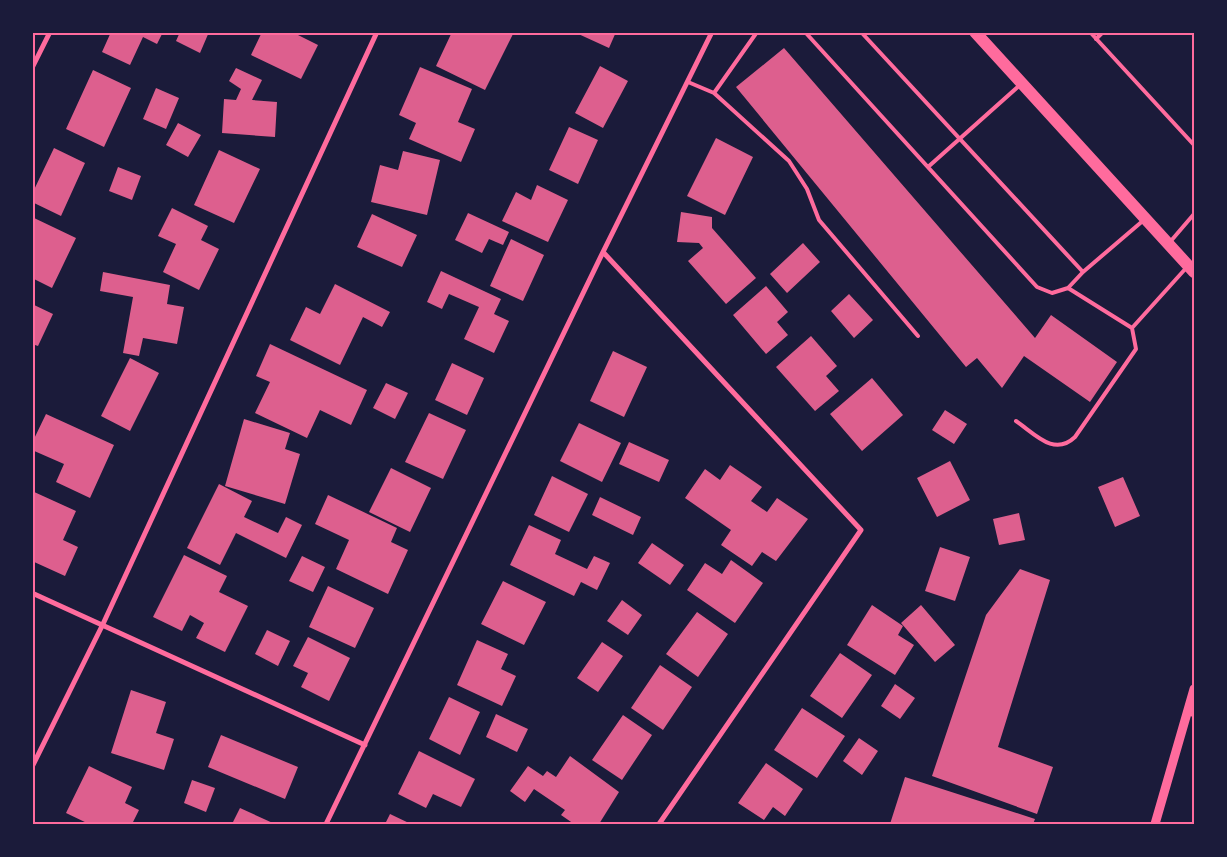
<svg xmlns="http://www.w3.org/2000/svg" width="1227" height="857" viewBox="0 0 1227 857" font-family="'Noto Sans',sans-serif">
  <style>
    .building { fill: #dd5f8e }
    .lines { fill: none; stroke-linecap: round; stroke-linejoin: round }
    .service { stroke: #ff6b9d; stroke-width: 4 }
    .minor { stroke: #ff6b9d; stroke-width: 5 }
    .tertiary { stroke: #ff6b9d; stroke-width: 9 }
    .primary { stroke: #ff6b9d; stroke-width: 12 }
    .neatline { fill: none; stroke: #ff6b9d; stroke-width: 2 }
  </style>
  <rect width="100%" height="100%" fill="#1b1b3a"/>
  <path class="building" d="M111,32H163L157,44L143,37L130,65L102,52Z
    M180,32H209L200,53L176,41Z
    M262,32H292L318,45L301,79L251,55Z
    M452,32H514L485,90L436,66Z
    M574,32H616L609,48Z
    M784,48L1035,338L1051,315L1117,362L1090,402L1024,356L1002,388L977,358L966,367L736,87Z
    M600,66L628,81L603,128L575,113Z
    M420,67L472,89L458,122L475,129L461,162L409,139L416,123L399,115Z
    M236,68L262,80L252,100L277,102L275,137L222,133L224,99L236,100L241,89L229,81Z
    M93,70L131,88L104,147L66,129Z
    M156,88L179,98L166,129L143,119Z
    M178,123L201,135L188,157L166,145Z
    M569,127L598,140L578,184L549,170Z
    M716,138L753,157L725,215L687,196Z
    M54,148L85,163L61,216L32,202V194Z
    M219,150L260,169L234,223L194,205Z
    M403,151L440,160L427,215L371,202L380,165L398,170Z
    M118,167L141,176L132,200L109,191Z
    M537,185L568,200L548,242L502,221L516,192L531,200Z
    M172,208L208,226L201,240L219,249L199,290L163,272L176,244L158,236Z
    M681,212L712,217V228L756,278L726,304L688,261L703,248L699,243L677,242Z
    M468,213L509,232L503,245L489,239L482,253L455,240Z
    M372,214L417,235L402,267L357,247Z
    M32,217L76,238L52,288L32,278Z
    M511,239L544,255L523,301L490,286Z
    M803,243L820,262L787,293L770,274Z
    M441,271L501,299L494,314L509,321L494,353L464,339L479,307L449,294L442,309L427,302Z
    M103,272L170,285L167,304L184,307L177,344L143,338L139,356L123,353L133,297L100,291Z
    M335,284L390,312L382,327L363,317L340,365L290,340L306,307L320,314Z
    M766,286L788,312L777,322L788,335L766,354L733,315Z
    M849,294L873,320L854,338L831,311Z
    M32,304L53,314L38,346L32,344Z
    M811,336L837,366L826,376L839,391L815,411L776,367Z
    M270,344L367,390L351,425L320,410L307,438L255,413L270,382L256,376Z
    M613,351L647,367L624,417L590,401Z
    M130,358L159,373L130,431L101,416Z
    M452,363L484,378L467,415L435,400Z
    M872,378L903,415L862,451L830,414Z
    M386,383L408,393L395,419L373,408Z
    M945,410L967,424L954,444L932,430Z
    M429,413L466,430L443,479L405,462Z
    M46,414L114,445L90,498L56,482L64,464L32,450V443Z
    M244,419L290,433L285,449L300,454L285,504L225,486Z
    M579,423L621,443L602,482L560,461Z
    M629,442L669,460L659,482L619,464Z
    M950,461L970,500L937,517L917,478Z
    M730,465L762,487L751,501L767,512L777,498L808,519L776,561L762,552L752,566L721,545L731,530L685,498L705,469L720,480Z
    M391,468L431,488L410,532L369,512Z
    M552,476L588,494L569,532L534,515Z
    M1123,477L1140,516L1115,527L1098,487Z
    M219,484L252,501L244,517L278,533L286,517L302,525L286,558L236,533L220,565L187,548Z
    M32,491L76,511L63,540L78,547L65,576L32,561Z
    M328,495L397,528L391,542L408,550L388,594L336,569L349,540L315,524Z
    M600,497L641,517L633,535L592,515Z
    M1019,513L1025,540L999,545L993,519Z
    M529,525L561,540L555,554L587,569L594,556L610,563L597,590L581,582L574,596L510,565Z
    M652,543L684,565L670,585L638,563Z
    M940,547L970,557L955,601L925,591Z
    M184,555L227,576L219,592L248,606L225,652L196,638L204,623L190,615L182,631L153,617Z
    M302,556L325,567L313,592L289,581Z
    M731,560L763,583L735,623L687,590L705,563L722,574Z
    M1020,569L1050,580L998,747L1053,767L1037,814L932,776L986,615Z
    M503,581L546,602L524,645L481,624Z
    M328,586L374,608L355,648L309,627Z
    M622,600L642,615L628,635L607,621Z
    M872,605L903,626L898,635L914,645L895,675L847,645Z
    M921,605L955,645L935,662L901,623Z
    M697,612L728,634L698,677L666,654Z
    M267,630L290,641L278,666L255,654Z
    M308,637L350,658L329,701L301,687L308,673L293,666Z
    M477,640L508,654L501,669L516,676L502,706L457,685Z
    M602,642L623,656L598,692L577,678Z
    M840,653L872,675L842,718L810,696Z
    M660,665L692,687L663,730L631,708Z
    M895,684L915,698L900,719L881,706Z
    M131,690L166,702L156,733L174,739L164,770L111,753Z
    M449,697L480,712L460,755L429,739Z
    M802,708L845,736L817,778L774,750Z
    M496,714L528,729L517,752L486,737Z
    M623,715L652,735L622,780L592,760Z
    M221,735L298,767L285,799L208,767Z
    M859,738L878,751L862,775L843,761Z
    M419,751L475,779L461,807L433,794L426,808L398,794Z
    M570,756L619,792L599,824H574L561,815L565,810L534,789L525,802L510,791L528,766L543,776L547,771L556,777Z
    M766,763L803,789L785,816L773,807L764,820L738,803Z
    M89,766L132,787L125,803L139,810L132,824H89L66,813Z
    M905,777L1035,819L1033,824H890Z
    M192,780L215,788L206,812L184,803Z
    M240,808L275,824H232Z
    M390,814L411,824H385Z"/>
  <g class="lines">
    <path class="service" d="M805,32L1037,287L1052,293L1068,288L1083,272L1145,219
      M861,32L1083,272
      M1090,32L1194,145
      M1096,39L1103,32
      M688,82L714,93L757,32
      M714,93L789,161L807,189L819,220L918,336
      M928,167L1020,85
      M1170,242L1194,214
      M1068,288L1132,328L1187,267
      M1016,421C1035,434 1054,457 1075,437L1136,349L1132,328
      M1187,713L1194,715"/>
    <path class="minor" d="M32,68L50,32
      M603,252L861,530L659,824
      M32,593L365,745
      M32,767L103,624L377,32
      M326,824L603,252L712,32"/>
    <path class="tertiary" d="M1155,824L1194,689"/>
    <path class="primary" d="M975,32L1194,272"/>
  </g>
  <rect width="1227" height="857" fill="none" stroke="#1b1b3a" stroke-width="68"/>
  <rect x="34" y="34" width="1159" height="789" class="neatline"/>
</svg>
